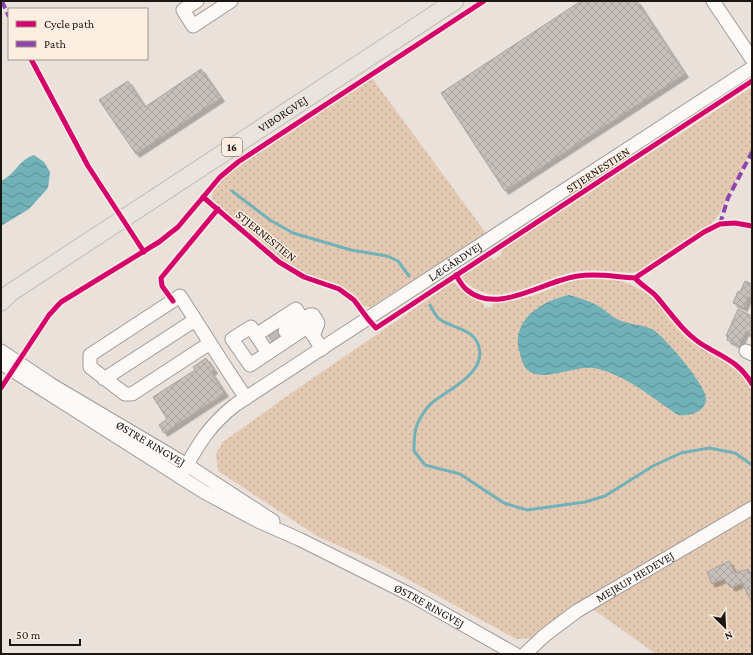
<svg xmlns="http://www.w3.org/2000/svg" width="753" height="655" viewBox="0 0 753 655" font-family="'Crimson Pro',serif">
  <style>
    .green { fill: url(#green-dots) }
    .water { fill: url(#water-waves) }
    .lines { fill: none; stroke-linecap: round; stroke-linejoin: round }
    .stream { stroke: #71b1b8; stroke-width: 3 }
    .building { fill: url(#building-cross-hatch); stroke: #a9a39e; filter: url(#shadow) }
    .minor-tunnel { stroke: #c0b8b2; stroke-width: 13; stroke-dasharray: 13 6; stroke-linecap: butt }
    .minor-casing { stroke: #a09a95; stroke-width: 15 }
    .major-casing { stroke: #c1bdb9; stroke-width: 19 }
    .minor { stroke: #fcfaf9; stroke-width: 13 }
    .major { stroke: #eae4df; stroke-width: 17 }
    .quiet { stroke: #8e44ad; stroke-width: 4; stroke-dasharray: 8 4; stroke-linecap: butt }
    .cycleway-casing { stroke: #fceee1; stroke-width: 8 }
    .cycleway { stroke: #d6006c; stroke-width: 5 }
    .labels { text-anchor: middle; stroke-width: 3; stroke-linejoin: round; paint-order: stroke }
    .shield { fill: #fceee1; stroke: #5e5750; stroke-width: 1 }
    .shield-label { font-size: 11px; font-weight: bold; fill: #1b1612 }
    .street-label { font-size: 12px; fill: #1b1612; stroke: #fceee1 }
  </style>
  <defs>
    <pattern id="green-dots" width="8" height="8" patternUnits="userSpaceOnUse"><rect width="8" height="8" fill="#e3c9b2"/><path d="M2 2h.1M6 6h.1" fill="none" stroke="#c2ac98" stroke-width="1.8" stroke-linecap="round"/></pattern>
    <pattern id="water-waves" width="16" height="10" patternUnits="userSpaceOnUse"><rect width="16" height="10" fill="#71b1b8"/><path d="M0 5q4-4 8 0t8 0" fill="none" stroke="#5c8f94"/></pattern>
    <pattern id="building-cross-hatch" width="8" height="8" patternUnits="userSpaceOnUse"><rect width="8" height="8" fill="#c6bfba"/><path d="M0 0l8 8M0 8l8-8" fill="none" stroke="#aaa39f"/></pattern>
    <filter id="shadow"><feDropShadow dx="3.5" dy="3.5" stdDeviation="0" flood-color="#0004"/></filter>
  </defs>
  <rect width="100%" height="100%" fill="#e9e1da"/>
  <path class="green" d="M372,78L486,233L371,307L363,306L347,291L304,274L292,267L275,255L212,199C212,183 230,173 242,164Z
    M752,87V149L719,214L712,223L639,271L632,273C616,272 597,269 580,271C540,275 496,317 461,277L491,257L494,260L502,254L501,250Z
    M608,278C645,285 655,301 680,326C685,331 689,338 695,342C719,360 736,361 752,391V500L573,606L534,638L516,639L382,565L317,536L218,471L216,454L223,442L287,396L453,282L469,296L481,301L485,307H491L495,302L532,296L565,283L582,279Z
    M752,516V654H656L590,607Z"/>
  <path class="water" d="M34,155L44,162L50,172L48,188L29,209L1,226V181C17,173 17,161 34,155Z
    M569,295C581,298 592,302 602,308C607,312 612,317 617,319C628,325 642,324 652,329C664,336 706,385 706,398C706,413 689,416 678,415C654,399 622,372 593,368C575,366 547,381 530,372C524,368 522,361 520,354C509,321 541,301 569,295Z"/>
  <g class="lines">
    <path class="stream" d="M232,191L270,220L293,233L351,250L387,256L398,261L409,276
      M430,305C432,309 435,314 438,318C450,328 472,328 478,344C489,372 449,389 433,402C428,406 423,413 420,419C414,428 414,441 414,451L425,465L460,474L504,503L527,510L585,502L605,496L653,466L681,453L709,448L735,453L752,465"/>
  </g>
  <path class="building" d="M581,1H637L685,74L505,191L441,93Z
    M201,69L221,98L136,154L99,100L128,81L145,107Z
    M745,281L752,284V299L748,297L744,308L733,303L738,291L740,292Z
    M738,309L752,316V335L745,332L739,346L727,340L728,337L726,336Z
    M206,358L214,370L211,372L225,393L164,433L159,425L167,419L153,397L195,370L193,367Z
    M729,561L735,573L748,569L752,577V603L742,583L732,588L729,583L728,584L723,579L712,584L707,572Z"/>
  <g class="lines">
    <path class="minor-tunnel" d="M270,340L285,331"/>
    <g class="minor-casing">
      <g id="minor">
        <path d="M197,1L183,10L193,26L231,1"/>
        <path d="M713,1L752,59"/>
        <path d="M285,331L310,315H313L318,323L315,331L312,334"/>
        <path d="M256,335L251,327L232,339L250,365L307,327"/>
        <path d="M210,343L132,394H125L90,367V355L180,296C202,330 223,364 246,398"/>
        <path id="s1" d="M1,351L50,384L187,465L273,521"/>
        <path d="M746,351L752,354"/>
        <path d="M268,353L256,335L296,309L322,349"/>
        <path id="s2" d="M1,363L204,492L258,521L299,539L411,595L515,654"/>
        <path d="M104,379L195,320"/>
        <path id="s3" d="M180,477C197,447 207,427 235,405L752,68"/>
        <path id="s4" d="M525,654L545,635L577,611L752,508"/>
      </g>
    </g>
    <g class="major-casing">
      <g id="major">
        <path id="s5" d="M1,302L10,293L455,1"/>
      </g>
    </g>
    <use href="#minor" class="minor"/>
    <use href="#major" class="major"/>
    <path class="quiet" d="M2,1L9,17
      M720,224L728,198L752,152"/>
    <g class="cycleway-casing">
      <path id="cycleway" d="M31,59L88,166L144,252
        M203,197L279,262L304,277L339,289L354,300L368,319L376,328L752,81
        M456,275C459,280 462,286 467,290C497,316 545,280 578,276C598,273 615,277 635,278L704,232L720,224L735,223L752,226
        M635,278C641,285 649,289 656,296C670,312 682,331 700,343C721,357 738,360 752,384
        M173,301L162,286L161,278L218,209
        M1,388L49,315L61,302L159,242L178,227L220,177L238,162L484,1"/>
    </g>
    <use href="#cycleway" class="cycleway"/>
  </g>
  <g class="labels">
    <rect class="shield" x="222" y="138" width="20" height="18" rx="3"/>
    <g class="shield-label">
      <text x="232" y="151">16</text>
    </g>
    <g class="street-label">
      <text dy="4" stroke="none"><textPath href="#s5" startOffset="339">VIBORGVEJ</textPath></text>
      <text transform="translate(598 170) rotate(-33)" y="4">STJERNESTIEN</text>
      <text transform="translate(266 236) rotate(39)" y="4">STJERNESTIEN</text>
      <text dy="4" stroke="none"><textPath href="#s3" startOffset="354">LÆGÅRDVEJ</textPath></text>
      <text dy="4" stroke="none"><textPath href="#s1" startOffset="176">ØSTRE RINGVEJ</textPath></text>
      <text dy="4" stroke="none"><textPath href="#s4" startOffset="135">MEJRUP HEDEVEJ</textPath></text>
      <text dy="4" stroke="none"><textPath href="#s2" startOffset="493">ØSTRE RINGVEJ</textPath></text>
    </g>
  </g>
  <rect width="753" height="655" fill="none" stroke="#1b1612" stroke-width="4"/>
  <rect x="8" y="8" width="140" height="52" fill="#fceee1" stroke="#a2988e"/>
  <rect x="16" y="21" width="20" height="6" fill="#d6006c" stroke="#a2988e"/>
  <text x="44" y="28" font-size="12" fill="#1b1612">Cycle path</text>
  <rect x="16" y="41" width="20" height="6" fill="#8e44ad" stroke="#a2988e"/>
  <text x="44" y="48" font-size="12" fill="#1b1612">Path</text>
  <g transform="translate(725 627) rotate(156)" stroke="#fceee1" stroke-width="3" paint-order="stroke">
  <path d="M0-3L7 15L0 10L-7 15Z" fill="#1b1612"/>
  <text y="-6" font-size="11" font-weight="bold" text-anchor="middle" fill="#1b1612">N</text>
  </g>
  <path d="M10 639v6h70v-6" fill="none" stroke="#1b1612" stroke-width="2"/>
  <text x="16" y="639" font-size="12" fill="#1b1612" stroke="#fceee1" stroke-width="3" paint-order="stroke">50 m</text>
</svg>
